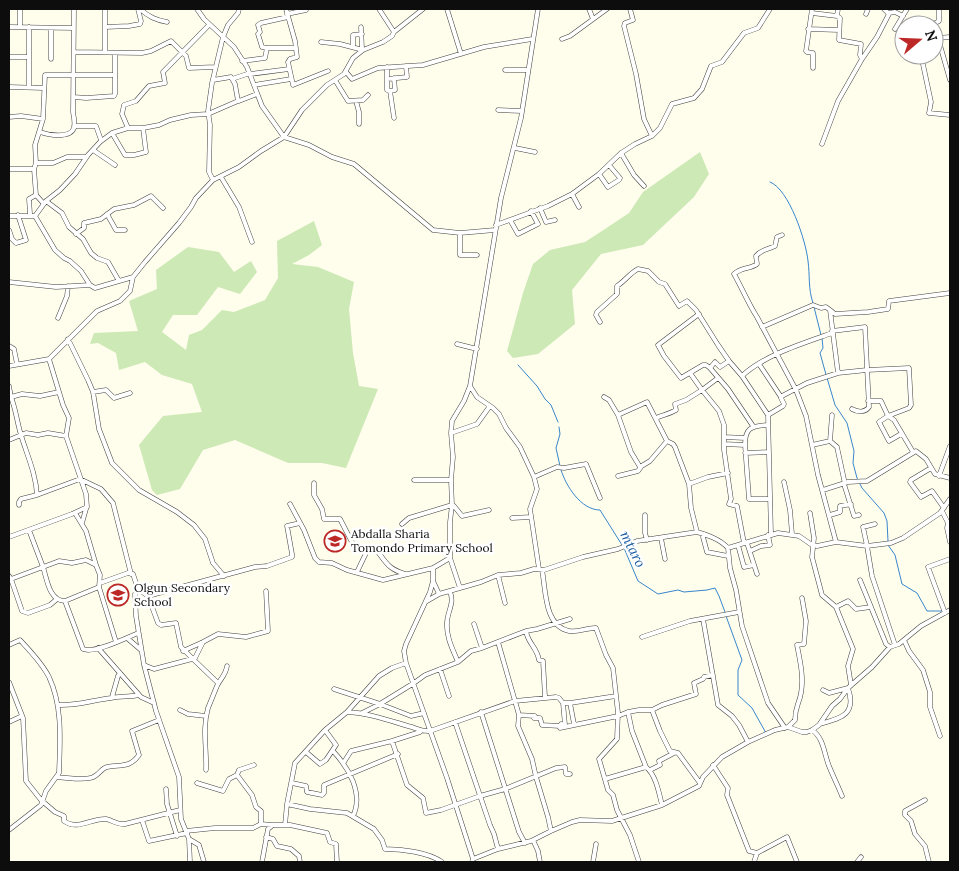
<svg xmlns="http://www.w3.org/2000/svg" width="959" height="871" viewBox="0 0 959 871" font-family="Lora,serif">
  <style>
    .green { fill: #cde9b6 }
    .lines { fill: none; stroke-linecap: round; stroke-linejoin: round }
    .stream { stroke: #3887cd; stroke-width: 1 }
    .street-casing { stroke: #404040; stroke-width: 5 }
    .street { stroke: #fff; stroke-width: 4 }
    .labels { text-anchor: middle; stroke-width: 5; stroke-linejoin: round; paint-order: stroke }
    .poi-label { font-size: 12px; fill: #0d0d0d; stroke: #fff; text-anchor: start }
    .water-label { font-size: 14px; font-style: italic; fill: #16599e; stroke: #fff }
  </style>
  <rect width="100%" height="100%" fill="#fffdec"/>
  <path class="green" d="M700,152L709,174L694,197L643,245L601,254L572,290L575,324L538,354L513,358L507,351L523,293L533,264L550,250L585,242L605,229L629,213L643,192Z
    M314,221L322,245L309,255L292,264L318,267L354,282L349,309L353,353L359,386L378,389L346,468L322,463H288L235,440L203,450L180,489L157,495L152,490L139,445L163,416L202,412L192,384L162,375L145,362L119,370L116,353L98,343L90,344L94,333L138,331L129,301L157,289L156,270L188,247L219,252L234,272L251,261L257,272L240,294L218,287L197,315H173L162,332L186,350L189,335L202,330L222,310L234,312L265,300L278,278L277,241Z"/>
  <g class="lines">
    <path class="stream" d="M770,182C789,189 806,241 808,261C810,275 808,289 813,303
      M814,307L821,335
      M822,338L823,348L820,353L825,371L835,405L847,423L854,451L853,463L857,478L862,488L884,513L887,521L888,541
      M518,365L537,386L545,399L551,405L558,422
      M559,427L560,434L556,448L560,466
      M561,470C566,486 581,510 600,510L622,545
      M888,545L895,555L902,584L917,593L927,611H942
      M624,548L638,581L658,594L678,590L684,592L707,590L715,588L719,596L725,612
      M726,616L742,660L738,670V695L752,708L766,733"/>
    <g class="street-casing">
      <path id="street" d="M105,9V52
        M140,9C149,17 156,20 167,22
        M197,9L204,19L234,47L247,67L262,106L284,137L309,145L332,157L354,164L433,230L460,233L495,230
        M286,9L295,41L297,57L290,59L288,62L293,85L328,71
        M379,9L394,32
        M447,9L461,54
        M538,9L521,118L501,198L470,386L477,397L493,408L499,414L506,428L520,447L534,477L537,489L530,509L539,569
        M589,9L593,19
        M630,9L633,20L625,23L624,26L636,74L644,119L652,136
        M812,9L806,51L807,52L813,53V68
        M812,13L837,16L840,18L839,40L861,44L860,55L862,59
        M889,13L895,12L903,16
        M287,14L306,10
        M866,14L868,9
        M837,16L838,9
        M932,25L939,21V9
        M20,26V9
        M9,27L74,28
        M105,27L129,26L140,24L141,21L138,9
        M361,27L362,49
        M808,29L839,30
        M895,29L907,9
        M934,35L935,38
        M950,37L938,38L950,80
        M562,39L570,36L607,9
        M321,42L340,44L363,50
        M353,47V35L362,34
        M267,48L262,47L258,34L260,32L258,25L261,23L288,17
        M74,52L142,53L151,51L171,41L186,56L189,68L215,67
        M921,55L931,102L929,113L950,115
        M9,57H28
        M51,59V28
        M242,61L265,58L267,48H296
        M387,67V79L407,77L406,66
        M505,70H528
        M346,72L352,79L378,68L423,65L484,47L532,39
        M251,74L289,69
        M387,78V90L390,91L394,118
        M232,79L250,73
        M335,80L348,101L363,100L368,95
        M254,85L291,79
        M29,86V27
        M9,87L44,88
        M390,91L395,90L394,78
        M74,97L86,98L114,96L115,94V53
        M239,101L257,94
        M356,101L359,112V124
        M498,110L522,111
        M9,117L21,116L43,119
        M74,126H96L101,140
        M128,128L122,114L124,105L136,101L149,86L165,83L163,72L209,25
        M40,132C48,135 70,139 74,128C75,123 74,117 73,112L74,9
        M112,133L125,155H134L146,152L143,128
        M822,144L838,101L862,59L877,37L889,14L884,9
        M515,148L535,152
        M93,150L115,165
        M621,153L634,175L644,186
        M36,163H53L67,157H86
        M9,169H34
        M599,174L608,187L619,180L620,178L609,165
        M221,177L239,207L252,242
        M213,180L239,167L261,151L284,137L302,110L327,85L344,74L353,58L363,50L383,42L392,36L394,32L423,9
        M572,194L579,207
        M46,201L62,213L69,227L83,239L91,253L97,258L108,262L119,281
        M44,204L36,195L34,169L36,163L35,145L43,119L45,75H115
        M540,208L546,222L555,220
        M30,214L29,199L36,195
        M107,214L116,230H125
        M9,216H35L55,250L64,258L70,261L81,271L90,285
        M35,216L46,201L60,190L75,174L88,155L100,142L112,133L128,128H143L159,125L170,120L191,115L208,114L238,101L235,84L231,77L213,80
        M510,220L518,234L538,224L531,211
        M496,225L548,206L572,194L599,174L621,153L635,144L652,136L660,128L672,104L694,98L702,89L711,66L722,62L744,33L758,28L770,9
        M9,230L12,239L16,243L26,240L18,215
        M460,233V255H477
        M76,234L84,228V223L101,219L114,209L134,205L151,196L163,208
        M782,235L777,237L775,246C767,250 762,249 756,256L757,264C751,269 741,267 734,274C742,288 748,303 757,317L796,390L806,416L818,475L836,542
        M9,282L56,287L90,285L95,288L133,277
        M830,310L835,314L868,312L888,309L889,301L950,293
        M699,314L658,345L664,356L681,378L703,365H706L710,368
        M58,318L67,296L68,286
        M600,322L596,315L597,312L617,294V286C625,281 630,273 638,269L648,271L659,282L665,284L679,306L687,301L696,310L718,345L729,361L742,376L768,415L771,534
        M762,327L813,305L821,308L826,307L830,310L838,373L867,370L909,368L911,405L909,408L888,416L879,422L889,441L901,434
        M832,331L865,327L869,407C865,413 857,412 852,409
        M68,339L88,380L93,392L99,429L112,463L139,490L177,512L194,525L205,539L213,563L224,576
        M457,344L477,349
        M9,346L14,349L17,364
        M729,361L720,367L715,362L710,368L728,389L753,426
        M759,364L781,397
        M9,366L49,359L97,311L120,301L130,291L133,277L145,262L179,223L191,207L196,198L213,180L209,172L210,125L208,111L212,83L223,37L228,25L238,13L239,9
        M742,376C764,355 804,343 832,333
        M718,378L702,390L719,411L724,425V450L731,499L729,504L737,506L744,543
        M9,386L11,397L22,394L40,396L59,392
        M93,392L106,390L114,398L130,393
        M604,397L609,400L618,415L647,402L667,441L673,444L675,447L689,484L691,508L697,532
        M9,398L11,397C16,410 17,422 21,435C27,455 36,474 37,495
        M868,401H881L888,416L894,420L913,452
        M618,415L631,452L640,467L650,461L667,441
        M768,415L783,406L784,404L781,398L782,396L807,383L838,373
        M832,415L830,441L837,447L845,484
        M656,418C663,415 669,414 676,410L675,404L686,400L702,390L690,373
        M767,425C751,426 745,428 745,445L749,499H770
        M451,433L477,424L490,406
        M724,437L745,438
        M9,440L26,433L38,435L48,433L66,436
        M724,444L745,445
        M812,445L830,441
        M745,453L768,452
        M931,468L911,480L910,482L921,497L932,491L944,508
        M618,476L638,471L641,467
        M939,476L950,446
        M534,477L557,467L564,468L586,464L600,498
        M414,480H451
        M784,482L790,510L792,534
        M314,483V495L322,509L324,519H340L354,546L378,552C387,564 389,569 405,574
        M689,484L708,477L728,473
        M844,484L854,516L859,515
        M823,490L848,482L867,481L916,451L926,459L935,474L950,478
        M290,504L304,530L315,558L319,562L332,563L347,570L383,580L433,568
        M19,505V502L21,499L37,495L80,479L101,489L113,503L131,574
        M942,511L948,523L947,528L950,542
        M75,513L86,531L96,565
        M810,513L814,538L812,557L822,595L836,607L853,649L848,666L851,685
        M645,515V533L647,540
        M830,515L840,512V506L851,504
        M512,518L531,517
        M82,523L86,509
        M402,524L409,518L452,505L454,506L462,516L489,510
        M29,530L43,567L59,561L72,563L86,560L96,565L100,575L99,587L116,642
        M704,534L703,537L707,552L728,556
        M9,537L72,514L87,507L86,494L66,436L69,418L63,405L49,359
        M661,538L665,559
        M747,543L757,574
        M738,545L744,567L754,565
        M867,546L872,576L895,645
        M867,546L863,527L875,524
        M728,548L778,533L799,536L812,545L817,546L836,542L867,546L891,543L903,538L940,513L950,499
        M750,551L761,546L770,545L768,535
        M450,558L433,568V581L430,592L406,644L404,651L406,663L447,778L473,859L472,862
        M542,570C546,590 544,626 569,631C578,633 588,627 596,628L606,655L613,668L618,713L617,739L599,759L608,790L613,795L617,810L630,835L639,862
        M357,572L368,549
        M498,575L505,603
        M9,576L11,579L43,567C47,579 49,601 65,601L99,587
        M11,579L22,611L28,613L50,605L57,599
        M860,580L871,607
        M433,581L439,594
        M100,583L128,573L133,574L138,589L148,596L255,567L267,566L292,557V554L287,526L300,523
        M460,588L450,558V522L452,505L451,480L453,457L451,433L452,421L464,401L470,386
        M138,589L135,594L136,616L144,665L156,711L179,777L181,819L189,839L199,845L204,862
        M450,592C455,603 447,612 447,623C446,637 453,650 458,662
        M148,596L158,623L161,625L176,623L181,647L194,660
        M65,601L83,649C94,654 126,638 138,633
        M427,601L439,594L481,582L498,575L521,573L534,569L544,570L583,557L618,549L637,541L697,532C707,535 720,539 728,548L730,568L736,590L742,626L768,703L785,728
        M836,607L848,601L856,609L871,607L886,644L890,647
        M945,613L928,567L950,559
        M703,619L718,705L732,716L739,725L748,742
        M474,624L482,648L526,631L537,629L570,619
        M526,631C528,644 537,647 539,660L543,661L545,697
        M642,637L690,621L739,612
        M127,638L141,650
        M904,640L909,651L923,670L930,692V707L940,736
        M498,642L519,715L518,726L532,759L536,777L548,817L551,831
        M9,645L20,640C31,652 42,663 49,677C63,707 60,741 59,773L46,791L41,805L9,830
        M98,648L141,697L154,703
        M183,651L203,642
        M144,665L154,669L192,659
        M440,669L449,696
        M9,682L23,718L26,781L41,800L55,812L64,816V821C78,831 91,818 106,819C112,820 117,825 125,824L180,810
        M218,683L194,660L203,642L218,634L246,637L268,631L266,591
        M334,689L380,704L414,683L425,675L458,662L471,651L482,648
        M112,697L118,676L120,673
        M570,703L616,696
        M58,705C77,706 93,700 111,698C120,696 130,697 139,695
        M180,710L188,714L206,716
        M652,710L660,731L670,751L678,753L700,783
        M347,712C368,713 388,720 408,726C417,728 421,732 430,731L515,701L556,697L559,698L563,703H570L574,724
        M481,712L519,832L525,843
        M628,712L632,731L646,767C656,775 659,793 662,805
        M362,713L380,704L411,716L424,713
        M519,715L535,716L534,718H540L542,725L560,726V728L618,716L628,712L639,710H652L662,705L696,694L694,683L703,679L704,677L713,675
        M9,722L22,716
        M455,722L490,825L494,834L498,849
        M561,724L565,725L563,703
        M820,724C841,718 857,715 848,688L829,693L823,690
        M788,727L795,720C795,706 799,705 801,693C804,677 800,661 797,645L804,644L806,621L802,598
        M812,730C824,738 824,754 829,766C833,776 838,786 842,796
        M392,741L407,785L423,798L426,813L441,810L480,796L505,789L556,768L565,767L566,774H570
        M333,751C348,767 364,793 353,816
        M306,752L320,764L326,760L336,745L325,730
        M344,762L351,751L392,741L420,732
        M713,765L728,788L727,795L749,851L757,853
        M206,770C207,749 202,729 208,708C211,701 214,693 217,686C220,679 226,675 227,666
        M650,770L660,765L659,761L674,753
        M237,775L252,795L256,807L261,811V824
        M57,777C65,778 89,781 95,776C100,773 102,768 107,767C120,764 129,769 139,755L132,731L159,720
        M605,779L646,767
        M197,783L223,791L229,779L237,775L239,770L254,765
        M292,783L306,786L307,792L322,795L324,793V785L398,754
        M166,789L167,804L177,836
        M925,800L905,811V815L911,821L915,834L925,846L929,862
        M287,804L310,809L347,813L374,829L382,840L385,849C401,849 428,852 442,862
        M142,820L149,841L187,833
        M285,825H290L327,833L330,842L336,844L337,862
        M186,831L215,828H253L261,824L272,825
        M266,837L273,839L277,846L291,849L299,856L300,862
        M189,839L190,862
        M533,840L538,851L540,862
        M473,859L498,849L531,841L551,831L572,822L580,820L612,821L662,805L699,786L703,777L722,757L748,742L775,730L788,727L802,732H807L812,730L819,725L832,706L840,699L848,688L872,667L890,647L899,644L921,626L950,610
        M262,862L268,829L273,825H285L287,804L295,763L325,730L347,712L379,676L392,668L406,663
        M593,862L596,844
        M754,862L757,853L787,837L797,862
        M857,862L861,857"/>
    </g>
    <use href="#street" class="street"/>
  </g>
  <defs>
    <g id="school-ring" transform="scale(1.125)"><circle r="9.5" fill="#fff" stroke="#bc2825" stroke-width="1.5"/><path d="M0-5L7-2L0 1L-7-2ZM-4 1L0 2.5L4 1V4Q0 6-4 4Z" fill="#bc2825"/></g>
  </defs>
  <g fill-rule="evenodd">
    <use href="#school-ring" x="335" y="541"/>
    <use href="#school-ring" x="118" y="595"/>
  </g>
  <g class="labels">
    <g class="poi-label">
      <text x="351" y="538">Abdalla Sharia<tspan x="351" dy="14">Tomondo Primary School</tspan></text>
      <text x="134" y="592">Olgun Secondary<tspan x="134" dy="14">School</tspan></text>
    </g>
    <g class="water-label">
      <text transform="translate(633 549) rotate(63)" y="5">mtaro</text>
    </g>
  </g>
  <rect width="959" height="871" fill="none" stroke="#0d0d0d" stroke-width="20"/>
  <g transform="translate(919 40) rotate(71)"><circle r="24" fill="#ffffff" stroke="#9e9e9e"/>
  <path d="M0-4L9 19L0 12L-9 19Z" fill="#bc2825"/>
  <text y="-8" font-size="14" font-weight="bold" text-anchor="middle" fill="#0d0d0d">N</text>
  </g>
</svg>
